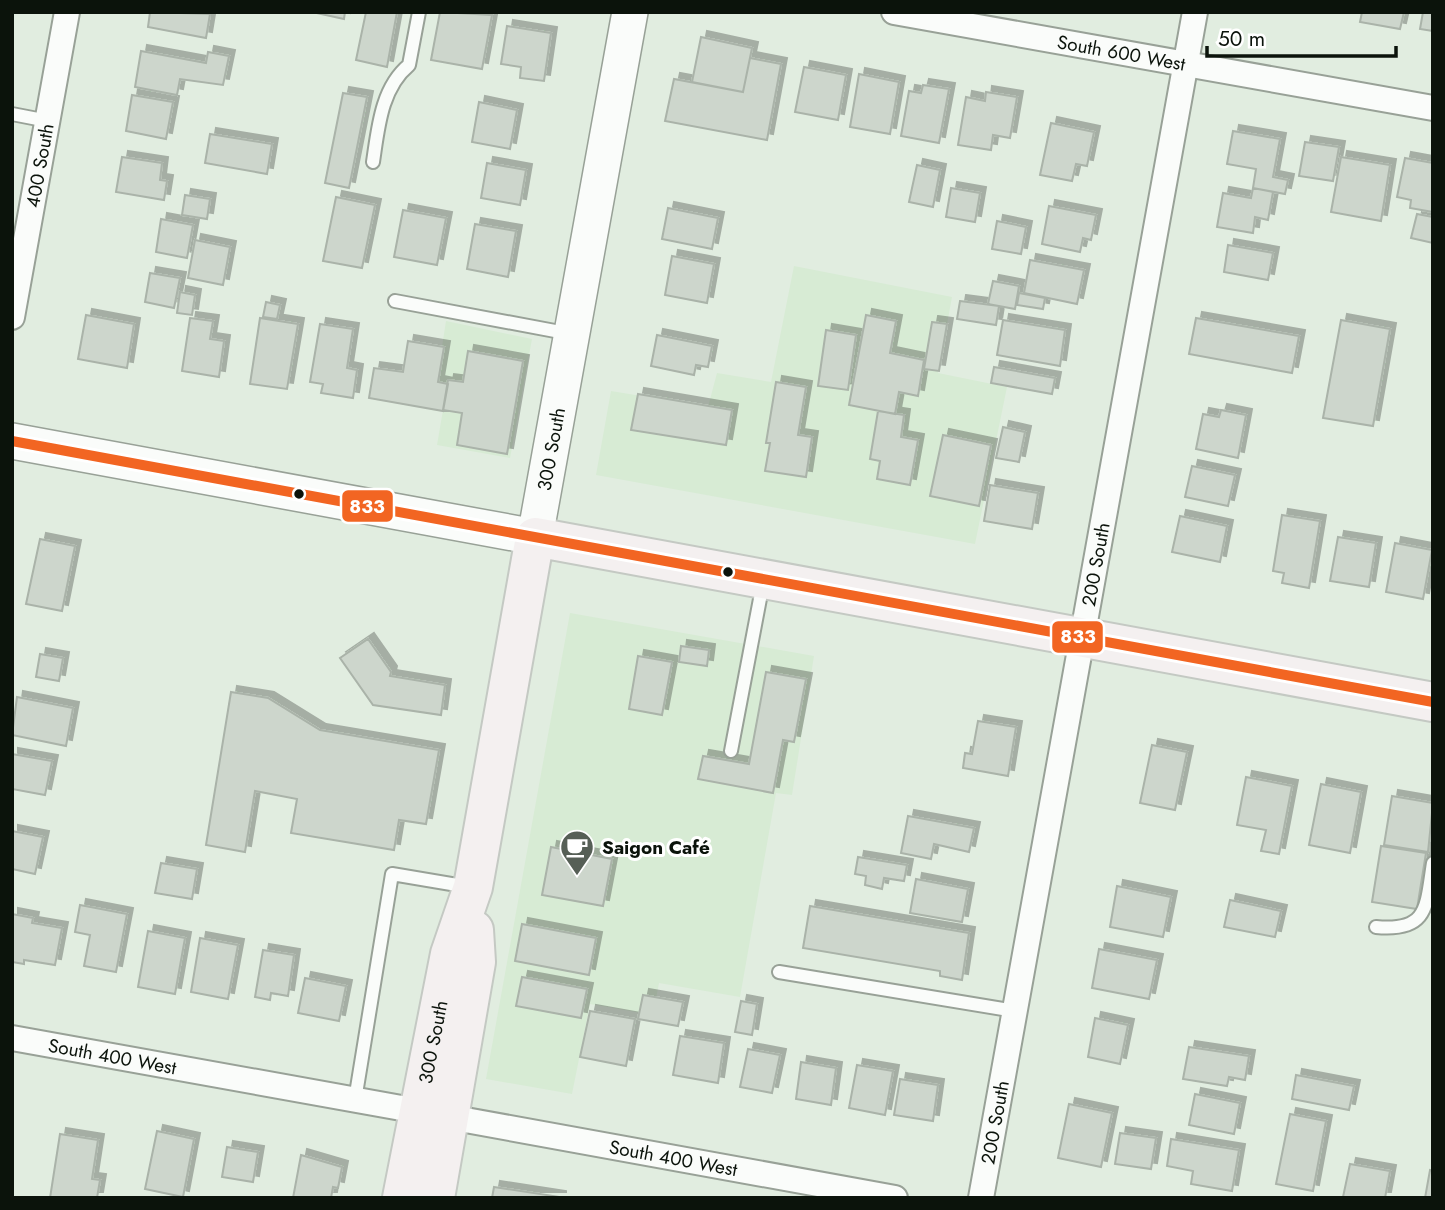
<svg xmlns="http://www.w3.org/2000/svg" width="1445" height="1210" viewBox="0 0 1445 1210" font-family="Jost,sans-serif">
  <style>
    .built { fill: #d7ebd4 }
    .building { fill: #cdd6cc; stroke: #aab3a9; stroke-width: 2; filter: url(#shadow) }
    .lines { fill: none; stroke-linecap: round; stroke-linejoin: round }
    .lane-casing { stroke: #98a197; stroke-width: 16 }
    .street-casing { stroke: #98a197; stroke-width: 28 }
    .secondary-casing { stroke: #98a197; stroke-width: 38 }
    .primary-casing { stroke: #c4c9c3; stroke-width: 42 }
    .lane { stroke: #fafcfa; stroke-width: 12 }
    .street { stroke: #fafcfa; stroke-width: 24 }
    .secondary { stroke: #fafcfa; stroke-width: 35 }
    .primary { stroke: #f4f0f0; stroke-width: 38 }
    .bus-1-casing { stroke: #fff; stroke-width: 16 }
    .bus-1 { stroke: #f26522; stroke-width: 10 }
    .bus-dot { fill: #0b130b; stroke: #fff; stroke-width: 2.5 }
    .labels { text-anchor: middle; stroke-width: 6; stroke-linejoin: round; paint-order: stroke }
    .street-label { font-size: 19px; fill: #0b130b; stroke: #fff }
    .poi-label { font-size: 19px; font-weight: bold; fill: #0b130b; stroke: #fff; text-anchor: start }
    .line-badge { stroke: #fff; stroke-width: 2.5 }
    .badge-label { font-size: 19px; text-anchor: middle; font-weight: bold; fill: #fff }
  </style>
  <defs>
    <filter id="shadow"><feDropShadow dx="6" dy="-6" stdDeviation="0" flood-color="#0004"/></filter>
  </defs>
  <rect width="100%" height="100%" fill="#e1ede0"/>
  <path class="built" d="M794,266L952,297L938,373L1007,387L975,544L596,475L611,391L708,407L717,373L771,382Z
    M446,321L532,339L510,458L437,445L447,387L436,385Z
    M570,613L814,656L792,795L776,793L740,997L659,983L653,1015L590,1004L572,1094L486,1079Z"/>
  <path class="building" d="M150,12L210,14L206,38L148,27Z
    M312,12H345L344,19Z
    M366,12H397L387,67L356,60Z
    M440,12L492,15L482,69L431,60Z
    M1362,12H1404L1400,29L1360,22Z
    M1423,12H1433V31L1420,29Z
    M507,26L551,33L544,81L520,78L521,67L501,64Z
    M701,37L752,48L743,92L692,82Z
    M141,51L206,63L208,52L229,56L223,85L180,79L177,95L135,87Z
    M750,58L781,64L767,140L665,121L674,79L743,92Z
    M804,67L846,75L838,120L795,112Z
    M859,74L899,82L890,134L850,127Z
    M923,85L949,89L939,143L901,136L909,91L921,93Z
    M986,92L1017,97L1010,138L993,135L991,150L958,145L966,97L985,101Z
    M343,93L367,97L349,188L325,183Z
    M132,95L173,102L166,139L126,131Z
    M479,102L517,110L510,149L472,142Z
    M1051,123L1094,132L1087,166L1076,164L1072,181L1040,175Z
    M1233,131L1280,139L1273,177L1288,180L1285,194L1253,188L1256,169L1227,164Z
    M210,134L272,144L267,174L205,163Z
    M1305,142L1339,147L1333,181L1299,176Z
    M122,157L162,163L160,180L167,181L164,200L116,192Z
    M1341,157L1390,165L1381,221L1331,212Z
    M1405,158L1433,163V212L1410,208L1411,200L1397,197Z
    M487,163L526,170L520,205L481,198Z
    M917,165L940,170L933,207L909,202Z
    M951,188L980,193L975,222L946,217Z
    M1253,188L1273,192L1268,220L1255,217L1253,233L1217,227L1223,193L1251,198Z
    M185,195L210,199L207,219L182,215Z
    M336,197L375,205L362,268L323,261Z
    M1049,206L1096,215L1091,240L1083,238L1080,252L1042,244Z
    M668,208L718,218L712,249L662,239Z
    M403,210L446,218L437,265L394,257Z
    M1417,214L1433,217V243L1411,238Z
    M161,219L193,225L187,258L156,252Z
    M997,221L1026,227L1021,254L992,249Z
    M475,224L516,231L508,277L467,269Z
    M195,240L230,247L223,285L188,278Z
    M1228,245L1273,253L1268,280L1224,272Z
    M672,256L714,264L707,303L665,295Z
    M1030,260L1084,270L1077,304L1024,293Z
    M150,273L180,278L174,308L145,302Z
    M993,281L1019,286L1015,309L988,304Z
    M180,292L195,295L192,315L177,313Z
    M1019,293L1045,298L1043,309L1017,305Z
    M960,301L999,306L996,325L957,319Z
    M266,302L280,305L277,319L263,317Z
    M86,315L134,324L127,368L78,359Z
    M866,315L896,321L890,353L924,360L918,396L899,392L895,414L849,405Z
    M190,318L213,321L210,339L224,341L219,377L182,371Z
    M260,318L298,324L287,389L250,384Z
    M1196,318L1299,336L1292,373L1189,354Z
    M1003,320L1065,330L1060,366L997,355Z
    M1341,320L1390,329L1373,426L1323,418Z
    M932,322L947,324L939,371L924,369Z
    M320,324L353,329L347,368L357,370L353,398L321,393L323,384L310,382Z
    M826,330L856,335L848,390L818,386Z
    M657,335L712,346L708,367L696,365L694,375L651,366Z
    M408,341L444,347L438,382L448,384L443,411L369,398L374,368L403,372Z
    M468,351L523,361L507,454L457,445L462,413L443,410L448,380L463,382Z
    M994,367L1055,378L1052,394L991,383Z
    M776,382L806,387L798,435L812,437L806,477L765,471L770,443H766Z
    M638,394L732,410L726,445L631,430Z
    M1221,410L1246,415L1238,458L1196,449L1203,414L1219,417Z
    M878,411L904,415L901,437L918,440L910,485L877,479L880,461L870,459Z
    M1003,427L1025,432L1019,462L996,458Z
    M943,435L991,445L979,506L930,496Z
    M1192,466L1235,475L1228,506L1185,497Z
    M990,485L1038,493L1032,529L984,521Z
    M1282,515L1320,521L1309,588L1282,583L1284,573L1273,571Z
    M1180,516L1227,526L1220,562L1172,552Z
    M1338,537L1376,543L1369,587L1330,581Z
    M40,539L75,546L62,611L26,604Z
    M1395,543L1432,550L1423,599L1386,592Z
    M368,639L391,672L390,676L445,685L441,715L373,705L340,658Z
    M681,646L709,650L707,666L679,662Z
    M40,654L63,658L59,681L36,677Z
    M638,656L672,662L662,715L629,709Z
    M766,672L806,679L794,742L783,740L773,793L698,779L703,756L749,764Z
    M231,692L268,698L320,730L439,750L426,824L399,820L394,850L291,833L297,799L255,791L245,852L206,845Z
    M17,697L73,708L66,746L12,735Z
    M978,721L1016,727L1008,776L963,768L965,753L972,754Z
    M1152,745L1187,752L1175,810L1140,803Z
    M12,754L52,761L45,795L12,789Z
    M1246,777L1292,786L1279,854L1261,851L1266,830L1237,825Z
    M1321,784L1361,792L1350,853L1309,845Z
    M1392,796L1433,803L1428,852L1384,845Z
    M908,816L974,828L969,852L934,844L931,859L901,853Z
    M12,831L43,837L35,874L12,869Z
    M1381,846L1426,853L1417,909L1372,902Z
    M551,847L612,859L603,906L542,895Z
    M858,857L907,865L904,881L884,878L882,889L865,885L866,876L855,874Z
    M161,863L197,869L192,899L155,893Z
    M916,879L968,889L962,922L910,913Z
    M1117,886L1171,897L1163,937L1110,927Z
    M1230,900L1281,911L1275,937L1224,927Z
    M80,905L127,914L116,972L84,966L90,935L75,932Z
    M810,906L969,933L962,980L940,976V971L803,948Z
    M12,914L33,918L32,923L62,928L55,965L24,960V964L12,962Z
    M522,924L596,938L589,975L515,961Z
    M148,931L185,938L175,994L138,987Z
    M200,938L238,945L228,999L191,992Z
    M1099,949L1157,960L1149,999L1092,988Z
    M263,950L294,955L288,996L271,993L270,1000L255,997Z
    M522,977L587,989L581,1018L516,1006Z
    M305,978L346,986L339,1021L298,1013Z
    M643,995L683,1002L678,1026L638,1019Z
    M741,1001L757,1004L752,1035L735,1032Z
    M590,1011L635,1019L626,1066L580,1057Z
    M1095,1018L1128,1025L1120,1064L1088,1057Z
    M680,1036L724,1043L718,1083L673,1075Z
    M1189,1047L1249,1056L1245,1080L1229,1077L1227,1086L1183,1079Z
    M748,1049L780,1055L772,1093L740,1087Z
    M801,1062L836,1068L831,1105L796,1099Z
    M857,1065L893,1071L885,1115L849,1108Z
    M1296,1075L1354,1086L1349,1110L1292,1099Z
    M900,1079L938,1085L933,1121L894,1115Z
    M1195,1094L1240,1103L1234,1134L1189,1125Z
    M1069,1104L1112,1113L1101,1167L1058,1158Z
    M1290,1114L1326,1121L1313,1191L1276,1184Z
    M157,1131L194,1139L183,1197L145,1189Z
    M1120,1133L1156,1138L1151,1169L1115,1164Z
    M60,1134L98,1140L92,1179L100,1180L97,1198H50Z
    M1171,1139L1239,1150L1232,1191L1191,1184L1193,1171L1167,1166Z
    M227,1147L258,1152L253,1182L222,1177Z
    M301,1155L342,1167L338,1188L333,1187L331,1198H293Z
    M1350,1164L1390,1171L1385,1198L1343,1197Z
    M1430,1170L1433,1171V1198H1425Z
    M494,1187L560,1197V1198H492Z"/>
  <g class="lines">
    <g class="lane-casing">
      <path id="lane" d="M12,114L48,121
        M373,162C378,129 381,88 409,65L419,12
        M395,301L571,334
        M731,751L763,583
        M1376,927C1429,932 1426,906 1433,863
        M779,972L1015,1011
        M355,1100L392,874L469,887"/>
    </g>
    <g class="street-casing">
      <g id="street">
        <path id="s1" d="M894,12L1433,108"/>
        <path id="s2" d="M12,317L67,12"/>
        <path id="s3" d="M12,1038L418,1111"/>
        <path id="s4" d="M449,1117L895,1198"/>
        <path id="s5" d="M981,1198L1195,12"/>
      </g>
    </g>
    <g class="secondary-casing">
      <g id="secondary">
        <path id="s6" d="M12,441L535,537L630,12"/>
      </g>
    </g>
    <g class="primary-casing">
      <g id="primary">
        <path id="s7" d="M402,1198L450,954L473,887L535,537L1433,702"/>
        <path d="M435,1198L476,962L474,930"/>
      </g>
    </g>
    <use href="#lane" class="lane"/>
    <use href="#street" class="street"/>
    <use href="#secondary" class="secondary"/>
    <use href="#primary" class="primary"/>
    <g class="bus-1-casing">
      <path id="bus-1" d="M12,441L1433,702"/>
    </g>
    <use href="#bus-1" class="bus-1"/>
  </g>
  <defs>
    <g id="cafe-pin" transform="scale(1.75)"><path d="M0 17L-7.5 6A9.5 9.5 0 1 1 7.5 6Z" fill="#565f56" stroke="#fff"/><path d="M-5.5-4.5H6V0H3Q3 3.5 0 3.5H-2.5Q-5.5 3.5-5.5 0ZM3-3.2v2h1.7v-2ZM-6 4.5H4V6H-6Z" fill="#fff"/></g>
  </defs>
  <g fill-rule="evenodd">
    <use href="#cafe-pin" x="577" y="847"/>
  </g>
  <g class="bus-dot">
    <circle cx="299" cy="494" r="6"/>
    <circle cx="728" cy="572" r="6"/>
  </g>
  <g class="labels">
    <g class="street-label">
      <text dy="7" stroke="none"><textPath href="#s1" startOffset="231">South 600 West</textPath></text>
      <text dy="7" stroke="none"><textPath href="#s2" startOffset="154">400 South</textPath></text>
      <text dy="7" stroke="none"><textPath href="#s6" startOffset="621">300 South</textPath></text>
      <text dy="7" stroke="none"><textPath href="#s5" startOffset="644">200 South</textPath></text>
      <text dy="7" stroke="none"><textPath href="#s7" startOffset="159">300 South</textPath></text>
      <text dy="7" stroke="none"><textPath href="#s3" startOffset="102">South 400 West</textPath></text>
      <text dy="7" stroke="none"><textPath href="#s5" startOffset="77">200 South</textPath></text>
      <text dy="7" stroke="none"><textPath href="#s4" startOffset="228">South 400 West</textPath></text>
    </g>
    <g class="poi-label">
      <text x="602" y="854">Saigon Café</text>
    </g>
  </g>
  <g class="line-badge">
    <rect x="341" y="489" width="53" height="34" rx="7" fill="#f26522"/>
    <rect x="1051" y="620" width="53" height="34" rx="7" fill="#f26522"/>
  </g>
  <g class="badge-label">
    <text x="367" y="513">833</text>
    <text x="1078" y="643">833</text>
  </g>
  <rect width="1445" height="1210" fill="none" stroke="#0b130b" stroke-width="28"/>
  <path d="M1207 46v10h189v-10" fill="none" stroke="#0b130b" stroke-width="3.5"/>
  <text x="1218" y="46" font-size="21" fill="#0b130b" stroke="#ffffff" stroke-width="5" paint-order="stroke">50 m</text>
</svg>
